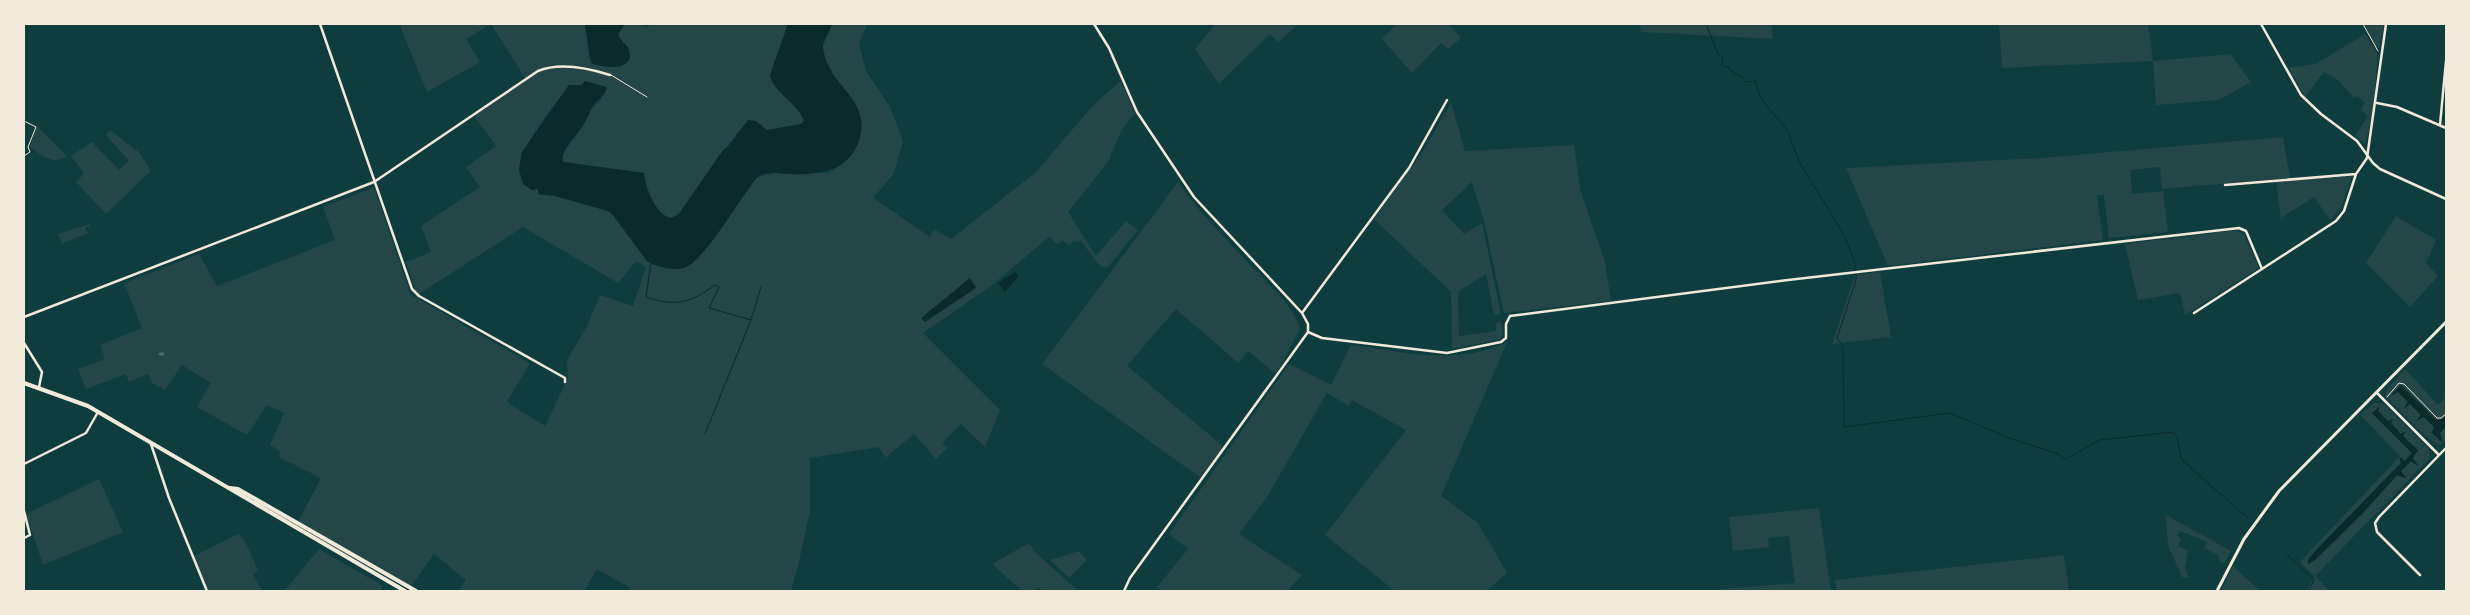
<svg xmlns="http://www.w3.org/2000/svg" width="2470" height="615" viewBox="0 0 2470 615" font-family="Helvetica,sans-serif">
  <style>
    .green { fill: #244646; fill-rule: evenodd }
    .water { fill: #0a2a2b }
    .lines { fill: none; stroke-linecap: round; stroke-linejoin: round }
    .stream { stroke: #0a2a2b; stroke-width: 1 }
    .building { fill: #486865 }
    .path { stroke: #f1e9da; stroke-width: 1 }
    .service { stroke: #f1e9da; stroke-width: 1 }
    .minor { stroke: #f1e9da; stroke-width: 2.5 }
    .tertiary { stroke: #f1e9da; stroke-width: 3 }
    .primary { stroke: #f1e9da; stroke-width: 4 }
  </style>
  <rect width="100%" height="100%" fill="#0f3d3e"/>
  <path class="green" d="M403,24H585L589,59L608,67L615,65L621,67L628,47L620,41L618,34L625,24H640L641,26L648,27L650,24H788L770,75C773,91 796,102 804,120L801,124L767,130L748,120L718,157L681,212C677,215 672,219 667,217C655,213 645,184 644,173L563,162L562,157L565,151L583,126L592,108L602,99L585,81L582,85H569C556,104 515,151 520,174C522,181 532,185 538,189V194L555,196L608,211L613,215L647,261L653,265L691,264L712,241L757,177L774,173H828L837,168L854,152L862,127C854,112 821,59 823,46C825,39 830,31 832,24H867L859,44L866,71L890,107L903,141L894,173L873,198L930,237L934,229L951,239L1035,173L1096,102L1121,81L1135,113L1121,131L1108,162L1068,212L1096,256L1126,221L1138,230L1107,268L1100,266L1081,241L1073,242L1069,245L1062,240L1058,244L1049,237L991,286L923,333L1000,410L985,447L961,424L942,443L947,448L936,459L914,434L885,458L879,447L810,458V511L798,566L791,591H628L630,588L597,569L584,591H459L466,580L434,554L410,588L297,524L321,478L279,457L281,452L270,445L284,413L267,405L247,435L197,407L211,383L182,365L165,390L152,383L148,374L129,382L126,374L86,389L78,369L105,359L100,345L142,328L124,283L199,254L217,286L335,240L323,207L374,187L411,295L530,363L507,402L545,426L568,378L567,360L587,326L600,295L633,306L646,267L636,261L618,283L523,227L419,294L415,289L406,262L431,252L421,226L480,187L466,167L496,146L474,116L525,78L491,24L466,39L480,62L427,92L400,26Z
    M1215,24H1299L1278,42L1270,34L1219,84L1195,49Z
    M1396,24H1449L1461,38L1448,49L1441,43L1412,73L1382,39Z
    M1639,24H1772L1773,39L1641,32Z
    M1999,24H2148L2153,61L2231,54L2251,82L2219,100L2156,105L2153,61L2002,68Z
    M2365,24H2384L2379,48L2375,46Z
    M2365,34L2378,54L2373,111L2365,144L2355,136L2368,116L2361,110L2365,102L2356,96L2354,98L2338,80L2324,72L2305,97L2288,68L2316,64Z
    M1451,103L1465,151L1574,145L1581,193L1605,261L1611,301L1504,313L1484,221L1472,182L1442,210L1464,234L1482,223L1501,314L1494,315L1486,274L1458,292L1459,336L1496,331V323L1501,321L1503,331L1501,339L1452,349L1451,292L1374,219L1422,153Z
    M37,126L67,156L56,161L44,157L30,147Z
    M110,130L139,152L151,171L106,214L76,182L84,174L71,156L92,142L119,170L129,161L106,135Z
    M2283,137L2290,178L2162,189L2160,167L2130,170L2132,194L2163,191L2168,232L2109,238L2104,195H2097L2103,240L1888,266L1846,168L2041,158Z
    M2352,176L2341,208L2330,220L2314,197L2281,218L2276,182Z
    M1178,182C1201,215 1230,243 1257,272C1273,289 1294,307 1300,329L1276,374L1248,351L1238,363L1176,309L1127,366L1224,447L1201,478L1042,364Z
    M2396,216L2436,240L2426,263L2438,276L2410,307L2366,263Z
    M89,224L90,226L85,228L88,233L62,244L58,234Z
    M2237,230L2244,235L2259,268L2185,315L2180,293L2138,300L2125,244Z
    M1880,272L1891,337L1832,344L1855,275Z
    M1507,342L1441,496L1478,523L1507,573L1486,591H1395L1325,535L1406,430L1352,400L1349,406L1327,393L1267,497L1239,534L1302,575L1287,591H1163L1157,587L1188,549L1169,534L1289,364L1331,385L1351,345C1403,352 1458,366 1507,342Z
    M2405,369L2438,405L2446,397V416L2440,420H2436L2401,385L2396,390L2408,402L2404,409L2410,404L2421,415L2416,421L2424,417L2434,427L2432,431L2442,442L2443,440L2440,433L2446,426V439L2439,446L2421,432L2386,397L2385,392Z
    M2375,402L2385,405L2429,449L2430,458L2315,576L2330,591H2307L2314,576L2300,562L2400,456L2360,415ZM2380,407L2378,411L2388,421L2393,419L2391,423L2401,434L2405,431L2403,436L2416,451L2412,458L2418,464L2417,466L2411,461L2401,471L2406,478L2397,475L2361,515L2315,560L2307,563L2308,560L2318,548L2401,463L2400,457L2405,461L2412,453L2372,413Z
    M99,479L123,532L43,565L26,514Z
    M1819,508L1831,591H1700L1795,583L1789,536L1768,538L1769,547L1733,551L1729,517Z
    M2166,515L2231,551L2225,562L2220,563L2218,555L2204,548L2207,542L2180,531L2177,536L2181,539L2178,546L2188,551L2185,568L2189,578L2182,577L2168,545Z
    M238,534L245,541L258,570L253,575L262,591H209L194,556Z
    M1029,543L1035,552L1078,591H1043L1038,587L1035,591H1022L992,564Z
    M319,549L383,586L380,591H284Z
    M1079,551L1087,560L1069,578L1050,560Z
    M2064,555L2069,591H1837L1835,580Z
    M2233,566L2260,591H2221Z"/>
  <path class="water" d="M585,24H625L618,34C620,41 627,44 629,50C636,72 602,68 591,63Z
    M788,24H832C830,30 822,42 823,48C827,87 875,99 858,143C847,173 815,175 788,174C778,174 767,170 758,177C753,181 748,190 744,195C733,211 701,263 684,268C672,271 657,267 647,261L613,215L608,211L555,196L538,194V189L532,190L523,184L519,169L522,152L569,85H582L585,81L607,87C605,97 598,98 592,107C589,113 587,120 583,125C577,136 560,149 563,162L644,173C645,188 655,213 670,218L678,215L724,149L728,147L748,120L756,121L767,130L802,124L804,120C796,102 773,92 770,75Z
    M1015,272L1018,277L1005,292L998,283Z
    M970,278L976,288L925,322L921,318Z
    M2401,385L2436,420H2441L2446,416V426L2440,433L2442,442L2432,433L2434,427L2424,417L2416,421L2421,415L2410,404L2403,409L2408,402L2398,392L2390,396Z
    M2380,406L2378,411L2388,421L2393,419L2391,423L2401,434L2406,431L2403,436L2418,450L2413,458L2418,466L2411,461L2401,471L2406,478L2397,475L2364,512L2315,560L2308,564V560L2318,548L2401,463L2399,457L2405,461L2412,453L2372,413Z"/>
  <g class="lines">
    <path class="stream" d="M1706,24L1718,54L1723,57L1722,65L1730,68L1734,74L1741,76L1747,82L1756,81C1757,98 1773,113 1784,126C1791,135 1794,151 1799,161C1814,189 1853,241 1856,270
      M651,263L646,297C675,307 691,303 715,285L719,287L709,308L751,320
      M1856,274V280L1837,338L1843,346L1844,427L1950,413L2009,438L2058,454L2066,459L2100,440L2173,432C2181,440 2177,451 2183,461L2249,519
      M705,434L751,320L761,287
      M2286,554L2314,579L2309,591"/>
  </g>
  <path class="building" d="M163,352L165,355L160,356L158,353Z"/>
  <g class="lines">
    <path class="path" d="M2363,24L2378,51
      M2387,397L2399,383L2404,384L2437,418H2441L2446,414"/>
    <path class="service" d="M611,75L647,97
      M24,121L36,127L28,147L30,152L24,156"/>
    <path class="minor" d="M320,24L412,289L419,296L565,378V382
      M1094,24L1109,48L1137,112L1194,197L1302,313L1308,324V332L1130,578L1124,591
      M2261,24L2301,95L2321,114L2357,141L2373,163L2380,169L2446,199
      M2377,103L2397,107L2446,128
      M2440,125L2446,61
      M2225,185L2356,174
      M1302,313L1409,168L1447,100
      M2194,313L2262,269
      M24,317L374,182L538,71C560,62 588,68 610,75
      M1308,332L1322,338L1447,353L1501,342L1506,338V324L1510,316L1788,280L2239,228L2246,231L2262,269L2336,221L2344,211L2356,174L2367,158L2386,24
      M24,343L42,372L39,387
      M2377,393L2439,455
      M151,444L169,498L207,591
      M24,464L86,433L98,412
      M24,511L30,535L24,538
      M2420,575L2377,532L2375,523L2379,517L2446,448"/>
    <path class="tertiary" d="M2217,591L2244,539L2279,491L2446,322"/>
    <path class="primary" d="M24,383L88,406L405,591
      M230,488L238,489L416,591"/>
  </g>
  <rect width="2470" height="615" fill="none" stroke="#f1e9da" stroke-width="50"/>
</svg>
